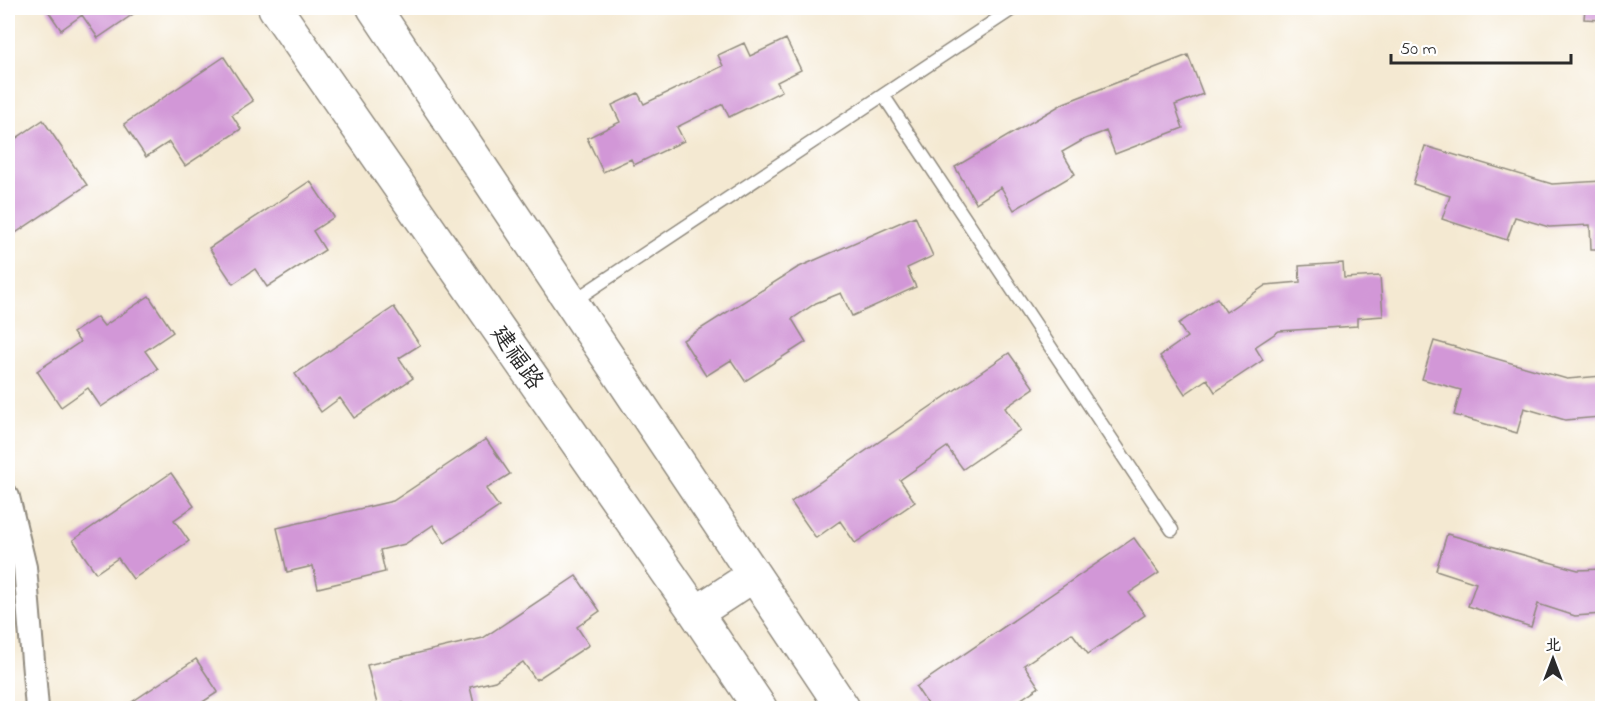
<svg xmlns="http://www.w3.org/2000/svg" width="1610" height="716" viewBox="0 0 1610 716" font-family="'Indie Flower','LXGW WenKai TC',sans-serif">
  <style>
    .building { fill: #d297d7 }
    .lines { fill: none; stroke-linecap: round; stroke-linejoin: round }
    .service-casing { stroke: #908a7e; stroke-width: 15 }
    .minor-casing { stroke: #908a7e; stroke-width: 26 }
    .secondary-casing { stroke: #908a7e; stroke-width: 36 }
    .service { stroke: #fff; stroke-width: 12 }
    .minor { stroke: #fff; stroke-width: 22 }
    .secondary { stroke: #fff; stroke-width: 33 }
    .labels { text-anchor: middle; stroke-width: 4.5; stroke-linejoin: round; paint-order: stroke }
    .street-label { font-size: 24px; fill: #2b2b2b; stroke: #fff }
  </style>
  <rect width="100%" height="100%" fill="#fff"/>
  <filter id="ink" filterUnits="userSpaceOnUse"><feTurbulence type="fractalNoise" baseFrequency=".0167" numOctaves="2"/><feDisplacementMap in="SourceGraphic" scale="12" xChannelSelector="R" yChannelSelector="G"/><feConvolveMatrix kernelMatrix="1 2 1 2 8 2 1 2 1" color-interpolation-filters="sRGB"/></filter>
  <filter id="wash" filterUnits="userSpaceOnUse"><feTurbulence type="fractalNoise" baseFrequency=".008" numOctaves="4" result="noise"/><feDisplacementMap in="SourceGraphic" scale="24" xChannelSelector="R" yChannelSelector="G"/><feGaussianBlur stdDeviation="1.35" result="paint"/><feColorMatrix in="noise" values="0 0 0 0 0 0 0 0 0 0 0 0 0 0 0 0 0 1.4 0 .05"/><feComposite in="paint" operator="in"/></filter>
  <g filter="url(#wash)">
    <rect width="100%" height="100%" fill="#f4e9d2"/>
    <g id="blocks">
      <path class="building" d="M46,8H142L98,38L82,15L61,30Z
        M1470,8H1507V13L1470,12Z
        M1585,8H1602V20L1584,19Z
        M786,39L801,70L777,82L782,91L729,117L723,104L677,127L684,141L634,165L631,159L603,172L587,138L620,122L612,105L638,93L644,104L723,66L718,55L744,43L750,56Z
        M1188,55L1203,94L1175,105L1183,128L1115,154L1106,131L1085,139L1062,152L1075,174L1014,210L1001,187L976,203L955,167L1064,103Z
        M224,57L253,101L232,115L241,129L185,166L169,142L146,157L124,124Z
        M43,120L87,185L8,238V144Z
        M1425,146L1552,184L1602,181V249H1591L1590,225L1549,227L1515,217L1507,240L1442,219L1450,196L1413,184Z
        M310,181L334,217L313,231L325,250L267,287L255,269L233,284L209,248Z
        M915,216L933,256L907,268L916,287L852,316L841,293L816,303L792,319L806,342L745,381L731,360L706,376L683,340L797,268Z
        M1343,263L1344,278L1380,276L1383,316L1357,318V326L1279,331L1255,347L1263,360L1215,392L1207,379L1185,394L1160,356L1187,337L1178,324L1217,298L1226,312L1266,285L1300,282L1299,266Z
        M149,296L173,332L145,351L158,369L101,407L88,388L61,407L37,371L80,342L73,333L97,317L104,326Z
        M394,307L420,345L399,358L413,378L354,418L340,398L321,412L295,374Z
        M1434,341L1567,379L1602,376V424H1601L1600,417L1565,420L1524,408L1517,433L1454,415L1461,390L1422,379Z
        M1009,353L1034,388L1005,408L1020,430L963,469L947,447L900,480L915,502L855,543L840,521L816,538L791,502Z
        M486,439L510,474L486,489L499,507L445,543L433,525L405,544L380,550L385,572L318,588L313,566L287,572L277,528L393,501Z
        M171,473L194,506L174,520L189,541L133,579L118,558L96,573L73,540Z
        M1447,534L1578,570L1602,569V614L1575,616L1538,604L1531,627L1468,606L1476,583L1436,570Z
        M1134,538L1159,573L1129,593L1145,615L1088,654L1072,633L1024,665L1039,687L1008,708H966L964,706L961,708H930L916,687Z
        M576,576L600,611L577,627L589,645L536,680L523,662L495,681L470,687L475,708H404L403,703L378,708L367,665L483,638Z
        M196,659L218,692L198,705L200,708H123Z"/>
    </g>
  </g>
  <g filter="url(#ink)">
    <use href="#blocks" fill-opacity="0" stroke="#908a7e" stroke-width="1.5"/>
    <g class="lines">
      <g class="service-casing">
        <path id="service" d="M883,95L1172,530
          M572,302L1014,8"/>
      </g>
      <g class="minor-casing">
        <path id="minor" d="M8,497L25,567L37,708"/>
      </g>
      <g class="secondary-casing">
        <path id="secondary" d="M275,8L696,613L760,708
          M374,8L843,708
          M696,613L754,575"/>
      </g>
      <use href="#service" class="service"/>
      <use href="#minor" class="minor"/>
      <use href="#secondary" class="secondary"/>
    </g>
  </g>
  <g class="labels">
    <g class="street-label">
      <text transform="translate(518 357) rotate(55)" y="8">建福路</text>
    </g>
  </g>
  <rect width="1610" height="716" fill="none" stroke="#fff" stroke-width="30"/>
  <g transform="translate(1553 659)" stroke="#ffffff" stroke-width="4.5" paint-order="stroke">
  <path d="M0-4.5L10 22L0 15L-10 22Z" fill="#2b2b2b"/>
  <text y="-9" font-size="16" font-weight="bold" text-anchor="middle" fill="#2b2b2b">北</text>
  </g>
  <path d="M1391 54v9h180v-9" fill="none" stroke="#2b2b2b" stroke-width="3"/>
  <text x="1400" y="54" font-size="18" fill="#2b2b2b" stroke="#ffffff" stroke-width="4.5" paint-order="stroke">50 m</text>
</svg>
